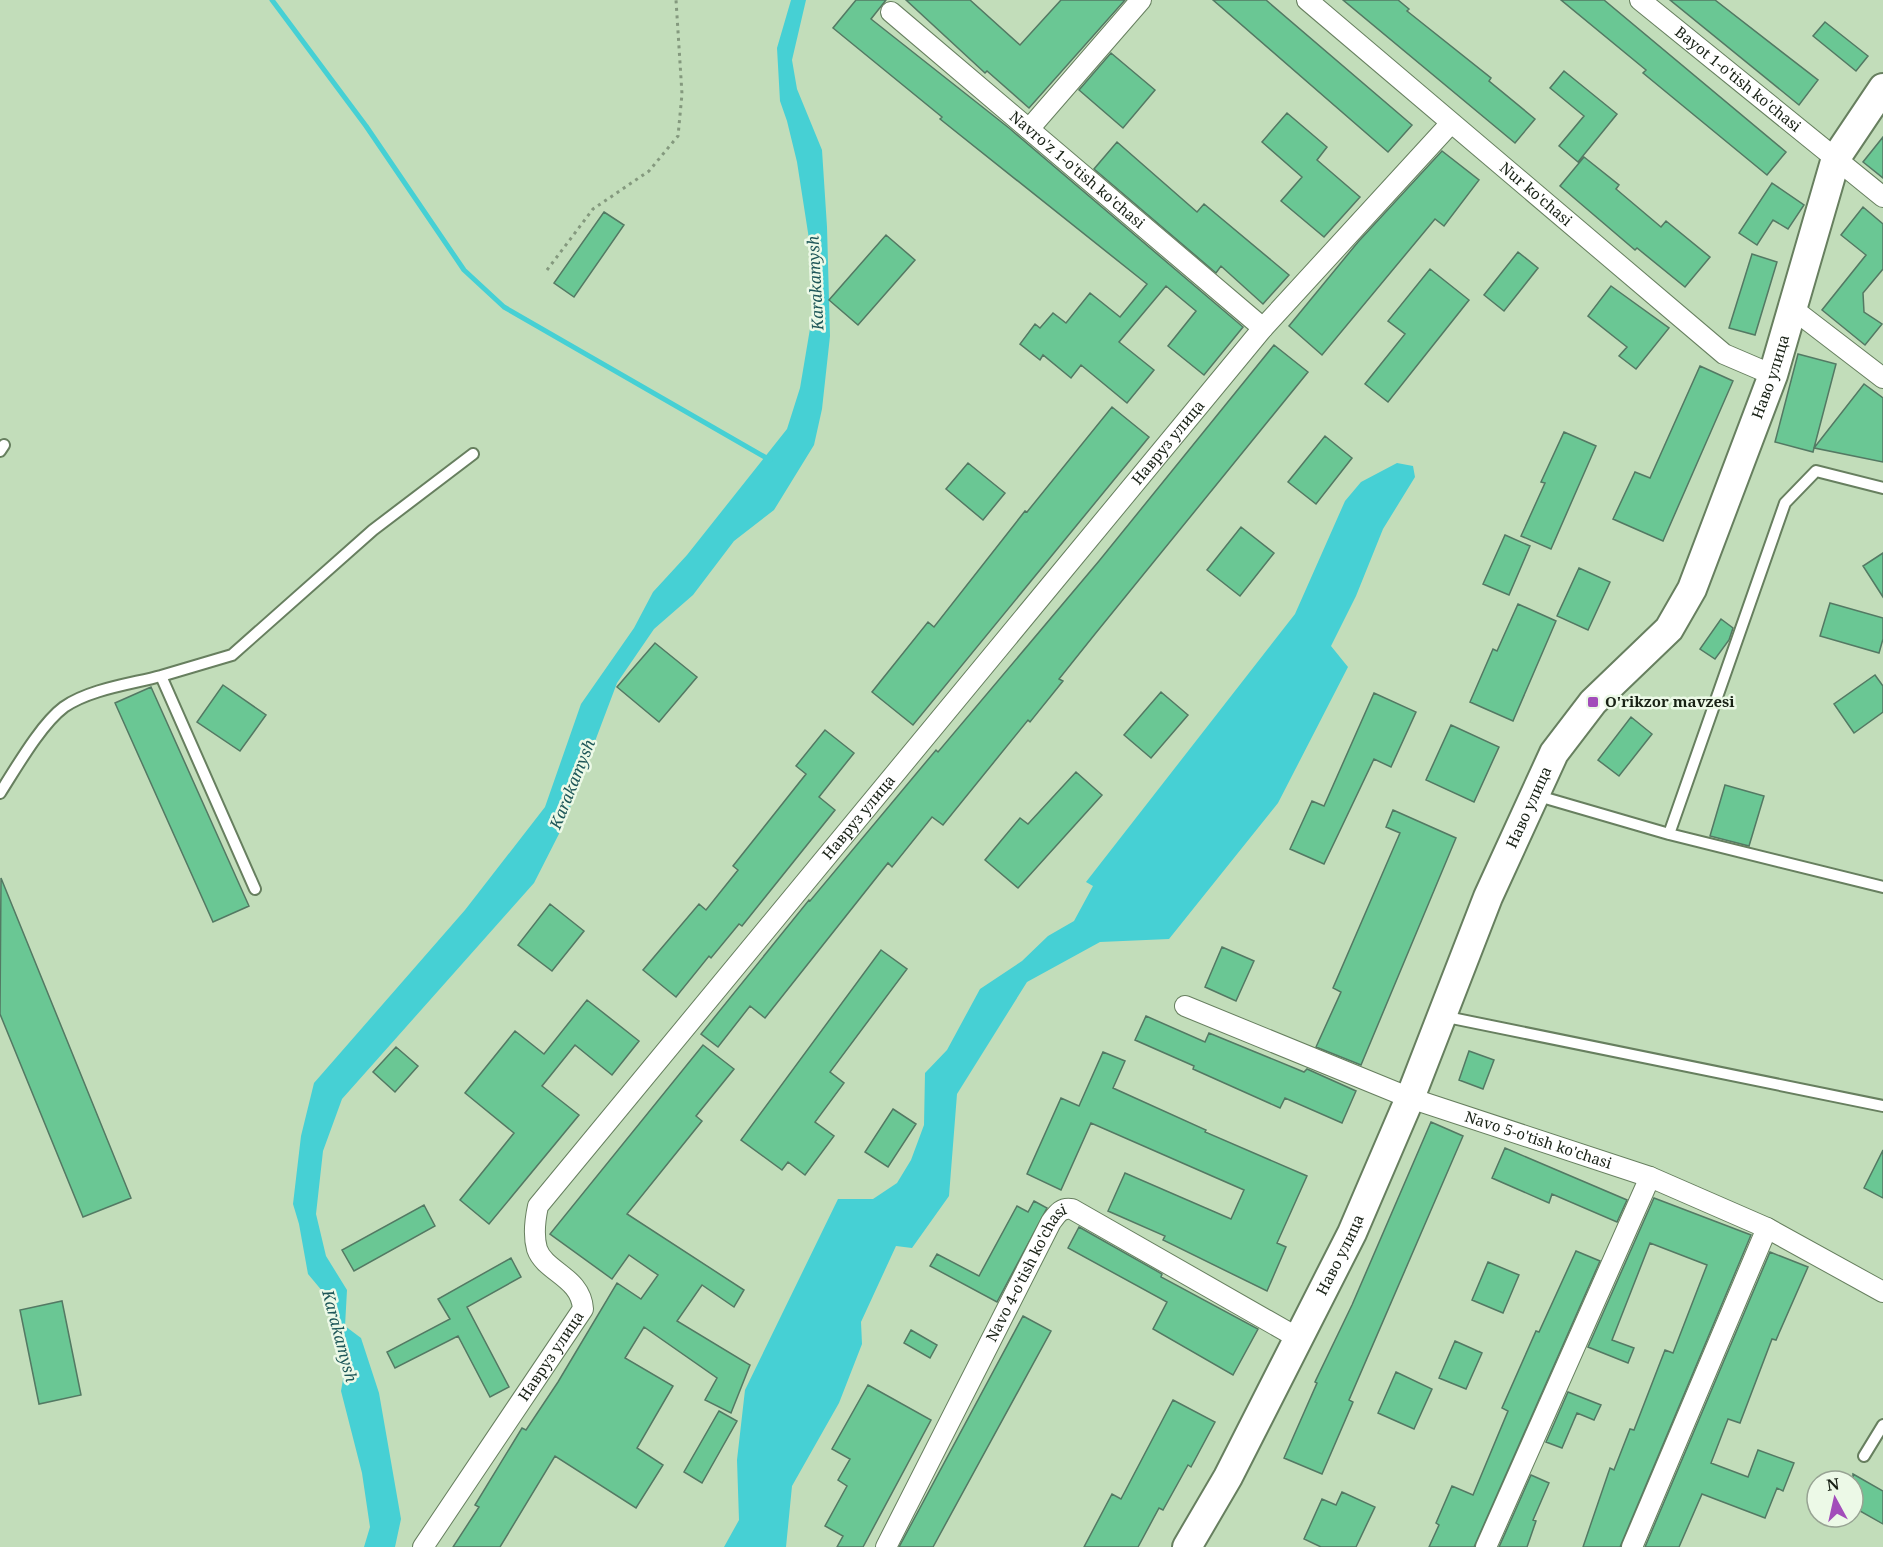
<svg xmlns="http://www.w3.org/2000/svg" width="1883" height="1547" viewBox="0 0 1883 1547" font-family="'Noto Serif',serif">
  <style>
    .water { fill: #46d0d4 }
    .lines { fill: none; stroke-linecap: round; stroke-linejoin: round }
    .stream { stroke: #46d0d4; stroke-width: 5 }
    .building { fill: #6ac794; stroke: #537963; stroke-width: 1.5 }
    .lane-casing { stroke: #677f5f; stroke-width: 14 }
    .street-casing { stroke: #677f5f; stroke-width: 22 }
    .secondary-casing { stroke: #677f5f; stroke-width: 32 }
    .path { stroke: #84997e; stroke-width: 3; stroke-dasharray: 3 4.5; stroke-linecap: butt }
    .lane { stroke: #fff; stroke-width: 10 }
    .street { stroke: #fff; stroke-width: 20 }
    .secondary { stroke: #fff; stroke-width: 28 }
    .poi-dot { fill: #a24dba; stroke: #ecf9e7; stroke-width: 2 }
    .labels { text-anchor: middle; stroke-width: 5; stroke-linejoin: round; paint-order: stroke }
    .street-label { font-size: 15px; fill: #182115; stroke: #ecf9e7 }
    .poi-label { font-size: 15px; font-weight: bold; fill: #182115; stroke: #ecf9e7; text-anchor: start }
    .water-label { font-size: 16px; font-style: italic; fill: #1d5658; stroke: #ecf9e7 }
  </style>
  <rect width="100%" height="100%" fill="#c2ddba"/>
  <path class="water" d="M791,0H806L792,60L797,89L822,150L827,227L830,336L822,409L814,445L774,510L734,541L693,595L654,629L617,683L563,826L534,883L342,1099L323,1151L316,1214L326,1256L347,1290L345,1326L361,1338L379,1393L401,1519L395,1547H364L370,1527L362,1473L341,1391L345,1368L331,1325V1311L323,1292L308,1274L299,1224L293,1204L301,1136L314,1083L465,910L545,807L581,704L634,628L653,592L687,555L787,429L800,388L814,305L809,239L797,162L787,121L780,101L777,48Z
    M1397,463L1413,466L1415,477L1383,529L1356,596L1331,646L1348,667L1278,803L1169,939L1100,942L1027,982L957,1094L949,1196L912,1248L896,1246L861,1322L862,1344L839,1403L792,1486L786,1547H724L739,1520L737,1460L745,1390L838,1199H873L897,1183L911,1160L924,1125L925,1073L947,1050L980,989L1022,961L1048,936L1074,921L1093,886L1086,882L1295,614L1345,501L1361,482Z"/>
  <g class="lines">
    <path class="stream" d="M272,0L366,126L464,270L504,307L770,460"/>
  </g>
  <path class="building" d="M856,0H886L871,19L1009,128L1243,327L1204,375L1168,346L1196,311L1166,286L1119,342L1154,370L1127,403L1081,365L1071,378L1043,355L1040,360L1020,344L1035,324L1040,328L1053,313L1066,323L1090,293L1120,317L1147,284L940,119L942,117L833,28Z
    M906,0H970L1020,45L1061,0H1125L1029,108L987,71L985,73Z
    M1213,0H1266L1412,125L1388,152Z
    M1343,0H1398L1409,9L1407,11L1491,78L1489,81L1535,119L1515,143Z
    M1561,0H1604L1786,152L1767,175L1643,73L1646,70Z
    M1670,0H1715L1818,80L1799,105Z
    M1825,22L1868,56L1856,71L1813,36Z
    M1111,53L1155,90L1123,128L1079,90Z
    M1564,71L1617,114L1578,162L1559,146L1584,116L1550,88Z
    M1287,113L1327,147L1317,160L1360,197L1324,237L1281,201L1302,177L1262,142Z
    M1883,137V178L1863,162Z
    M1117,142L1197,212L1204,204L1289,275L1263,304L1221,266L1216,273L1094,169Z
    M1442,151L1479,180L1444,226L1435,219L1322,355L1289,326L1358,242Z
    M1584,157L1619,185L1616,189L1661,227L1666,221L1710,257L1685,287L1637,248L1635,250L1560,186Z
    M1772,183L1804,205L1788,229L1773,220L1757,245L1739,233Z
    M1863,207L1883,224V269L1863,293L1864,312L1882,324L1865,345L1822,310L1866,255L1841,235Z
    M604,212L624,225L574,297L554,283Z
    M886,235L915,260L858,325L829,300Z
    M1518,252L1538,268L1504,311L1484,295Z
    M1752,254L1777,262L1755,335L1729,328Z
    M1430,269L1469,300L1388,402L1365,384L1405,334L1388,321Z
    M1611,286L1669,328L1636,369L1619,356L1627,347L1588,316Z
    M1274,345L1308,372L1095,634L1059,679L1063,681L1030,722L1028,720L943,825L932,817L892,867L888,863L765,1018L750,1006L718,1047L701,1034L809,900L810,901L936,750L938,752L1099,561Z
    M1798,354L1836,364L1814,448L1864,384L1883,398V462L1814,448L1813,452L1775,442Z
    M1700,366L1733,381L1663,541L1613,519L1635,472L1650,478Z
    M1112,407L1149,437L913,725L872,692L928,622L934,627L1025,511L1027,512Z
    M1564,432L1596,446L1551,549L1521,536L1545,483L1541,482Z
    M1325,436L1352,458L1316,504L1288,482Z
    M968,463L1005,493L983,520L946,489Z
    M1241,527L1274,553L1240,596L1207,570Z
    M1505,535L1530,546L1509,595L1483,584Z
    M1883,553V597L1863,566Z
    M1579,568L1610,582L1588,630L1557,616Z
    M1830,603L1883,618V639L1879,653L1820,636Z
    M1518,604L1556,621L1513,721L1470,702L1493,649L1497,651Z
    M1721,619L1733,628L1729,640L1715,659L1700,649Z
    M655,643L697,677L659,722L617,687Z
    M1875,675L1883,686V712L1854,733L1834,704Z
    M223,685L266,715L240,751L197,722Z
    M151,687L249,906L213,922L115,703Z
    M1161,692L1188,715L1151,758L1124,735Z
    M1374,693L1416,712L1391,767L1374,759L1324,864L1290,849L1312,801L1324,806Z
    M1631,717L1652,734L1619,776L1598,760Z
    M1451,725L1499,747L1474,802L1426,780Z
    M825,730L854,753L819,797L835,810L742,926L739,924L711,958L709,956L676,997L643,970L699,904L706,910L738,870L733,866L806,774L796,766Z
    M1076,772L1102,795L1018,888L985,860L1020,818L1028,824Z
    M1725,785L1764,796L1749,846L1710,836Z
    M1393,810L1456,838L1361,1065L1316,1047L1341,992L1333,988L1400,833L1386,827Z
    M1,878L131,1198L83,1217L0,1014Z
    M550,904L584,931L552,971L518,945Z
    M1222,947L1254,961L1236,1001L1205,987Z
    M881,950L907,969L830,1072L844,1083L815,1122L834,1136L805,1175L788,1162L782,1170L741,1140Z
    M587,1000L639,1041L612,1075L575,1045L542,1086L579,1115L489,1224L460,1200L514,1133L465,1093L515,1031L544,1054Z
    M1146,1016L1205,1042L1209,1033L1304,1072L1307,1069L1356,1091L1342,1123L1285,1098L1280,1108L1193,1069L1194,1066L1135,1040Z
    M703,1045L734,1069L696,1116L702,1121L627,1214L744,1290L734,1307L702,1285L677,1321L750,1365L731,1413L705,1400L717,1378L644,1327L625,1358L673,1386L637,1448L663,1465L636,1508L555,1456L500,1547H453L479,1507L475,1505L522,1428L526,1430L558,1382L617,1283L641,1299L658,1275L629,1255L612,1279L550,1234Z
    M396,1047L418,1066L395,1092L373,1072Z
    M1469,1051L1494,1060L1483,1089L1459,1080Z
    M1103,1052L1125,1061L1113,1088L1206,1130L1205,1132L1307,1176L1277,1243L1286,1247L1267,1291L1163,1240L1165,1236L1108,1211L1125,1173L1231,1219L1244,1190L1091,1123L1061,1190L1027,1174L1061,1098L1079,1106Z
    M893,1109L916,1124L888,1167L865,1152Z
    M1431,1122L1463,1136L1349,1400L1353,1402L1322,1474L1284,1458L1317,1383L1315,1382L1352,1305Z
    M1505,1148L1627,1200L1617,1222L1552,1194L1549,1203L1492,1178Z
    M1883,1150V1198L1864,1188Z
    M1654,1198L1751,1235L1620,1547H1583L1610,1468L1614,1470L1630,1429L1634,1430L1665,1350L1673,1353L1707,1265L1650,1243L1612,1340L1634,1348L1628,1363L1588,1347Z
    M1034,1201L1047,1208L997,1302L930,1266L937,1254L979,1276L1017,1206L1028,1212Z
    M424,1205L435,1226L354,1271L342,1250Z
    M1079,1227L1162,1274L1161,1277L1258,1329L1233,1375L1153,1329L1167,1302L1068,1248Z
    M1576,1251L1600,1261L1474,1547H1429L1439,1525L1436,1523L1452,1486L1473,1495L1508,1411L1502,1408L1536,1331L1539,1332Z
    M1770,1252L1808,1267L1776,1340L1772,1339L1740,1423L1728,1419L1711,1463L1748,1477L1758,1450L1794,1463L1783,1491L1777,1488L1765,1518L1702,1494L1679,1547H1645Z
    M511,1258L521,1277L467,1307L509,1387L490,1397L458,1336L395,1368L387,1352L450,1319L438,1299Z
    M1488,1262L1519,1275L1503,1313L1472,1300Z
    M62,1301L81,1395L39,1404L20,1310Z
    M1023,1316L1051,1331L933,1547H899Z
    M911,1330L937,1345L930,1358L904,1343Z
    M1455,1341L1482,1353L1466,1389L1439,1378Z
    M1396,1372L1432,1389L1414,1429L1378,1413Z
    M868,1385L931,1420L863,1547H837L843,1536L825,1526L847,1486L838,1480L850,1459L832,1449Z
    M1568,1392L1601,1405L1594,1420L1577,1413L1562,1448L1546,1442Z
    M1173,1400L1215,1422L1191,1467L1188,1465L1163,1510L1159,1508L1138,1547H1084L1112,1494L1121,1499Z
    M719,1411L737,1421L702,1483L684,1472Z
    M1853,1474L1883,1491V1524L1853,1507Z
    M1531,1475L1549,1483L1533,1520L1536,1521L1527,1547H1499Z
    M1342,1492L1375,1507L1356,1547H1321L1304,1539L1322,1499L1336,1505Z"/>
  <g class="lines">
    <g class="lane-casing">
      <path id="lane" d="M0,451L4,445
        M161,676L232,655L373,530L473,454
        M0,793C16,768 41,724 64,707C90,689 131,684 161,676L255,889
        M1535,795L1669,834L1883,887
        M1669,834L1785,503L1816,471L1883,488
        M1442,1016L1883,1106
        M1864,1456L1883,1425"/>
    </g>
    <g class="street-casing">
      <g id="street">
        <path id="s1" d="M1307,0L1724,354L1773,375"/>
        <path id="s2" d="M1640,0L1883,197"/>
        <path id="s3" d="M891,12L1263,328"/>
        <path d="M1029,129L1141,0"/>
        <path d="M1793,309L1883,378"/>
        <path id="s4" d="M1185,1006L1410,1098L1650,1177L1767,1228L1883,1292"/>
        <path id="s5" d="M423,1547L583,1309C581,1277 545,1272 537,1249C533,1235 535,1220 538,1206L1263,328L1451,123"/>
        <path id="s6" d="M886,1547L1051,1222C1057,1214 1061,1207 1072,1209L1298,1338"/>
        <path d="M1486,1547L1650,1177"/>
        <path d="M1632,1547L1767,1228"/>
      </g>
    </g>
    <g class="secondary-casing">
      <g id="secondary">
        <path id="s7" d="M1187,1547L1228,1477L1352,1233L1410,1098L1488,897L1554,753L1593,702L1669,629L1692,589L1773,375L1836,158L1883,88"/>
      </g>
    </g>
    <path class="path" d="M547,270L593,209L649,171L678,136L682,94L676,0"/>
    <use href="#lane" class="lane"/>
    <use href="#street" class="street"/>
    <use href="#secondary" class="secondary"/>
  </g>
  <rect class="poi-dot" x="1587" y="696" width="12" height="12" rx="3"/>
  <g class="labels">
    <g class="street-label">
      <text dy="5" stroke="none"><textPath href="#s2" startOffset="126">Bayot 1-o'tish ko'chasi</textPath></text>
      <text dy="5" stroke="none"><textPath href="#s3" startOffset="244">Navro'z 1-o'tish ko'chasi</textPath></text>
      <text dy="5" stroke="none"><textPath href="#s1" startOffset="300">Nur ko'chasi</textPath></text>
      <text dy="5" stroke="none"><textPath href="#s7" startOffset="1318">Наво улица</textPath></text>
      <text dy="5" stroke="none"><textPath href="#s5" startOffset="1398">Навруз улица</textPath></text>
      <text dy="5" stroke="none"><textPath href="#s7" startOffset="816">Наво улица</textPath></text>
      <text dy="5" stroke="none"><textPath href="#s5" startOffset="912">Навруз улица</textPath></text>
      <text dy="5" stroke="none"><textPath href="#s4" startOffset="378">Navo 5-o'tish ko'chasi</textPath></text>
      <text dy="5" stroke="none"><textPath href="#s7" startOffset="330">Наво улица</textPath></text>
      <text dy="5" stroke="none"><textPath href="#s6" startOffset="308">Navo 4-o'tish ko'chasi</textPath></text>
      <text dy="5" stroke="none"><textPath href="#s5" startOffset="230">Навруз улица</textPath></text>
    </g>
    <g class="poi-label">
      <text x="1605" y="707">O'rikzor mavzesi</text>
    </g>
    <g class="water-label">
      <text transform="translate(815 283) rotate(-93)" y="6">Karakamysh</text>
      <text transform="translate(572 784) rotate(-68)" y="6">Karakamysh</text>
      <text transform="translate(340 1336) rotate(75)" y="6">Karakamysh</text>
    </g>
  </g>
  <g transform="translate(1835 1499) rotate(352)"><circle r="28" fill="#ecf9e7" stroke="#97a393" stroke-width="1.5"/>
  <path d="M0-4.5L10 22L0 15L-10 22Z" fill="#a24dba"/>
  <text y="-9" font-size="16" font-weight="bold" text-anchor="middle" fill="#182115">N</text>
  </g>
</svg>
